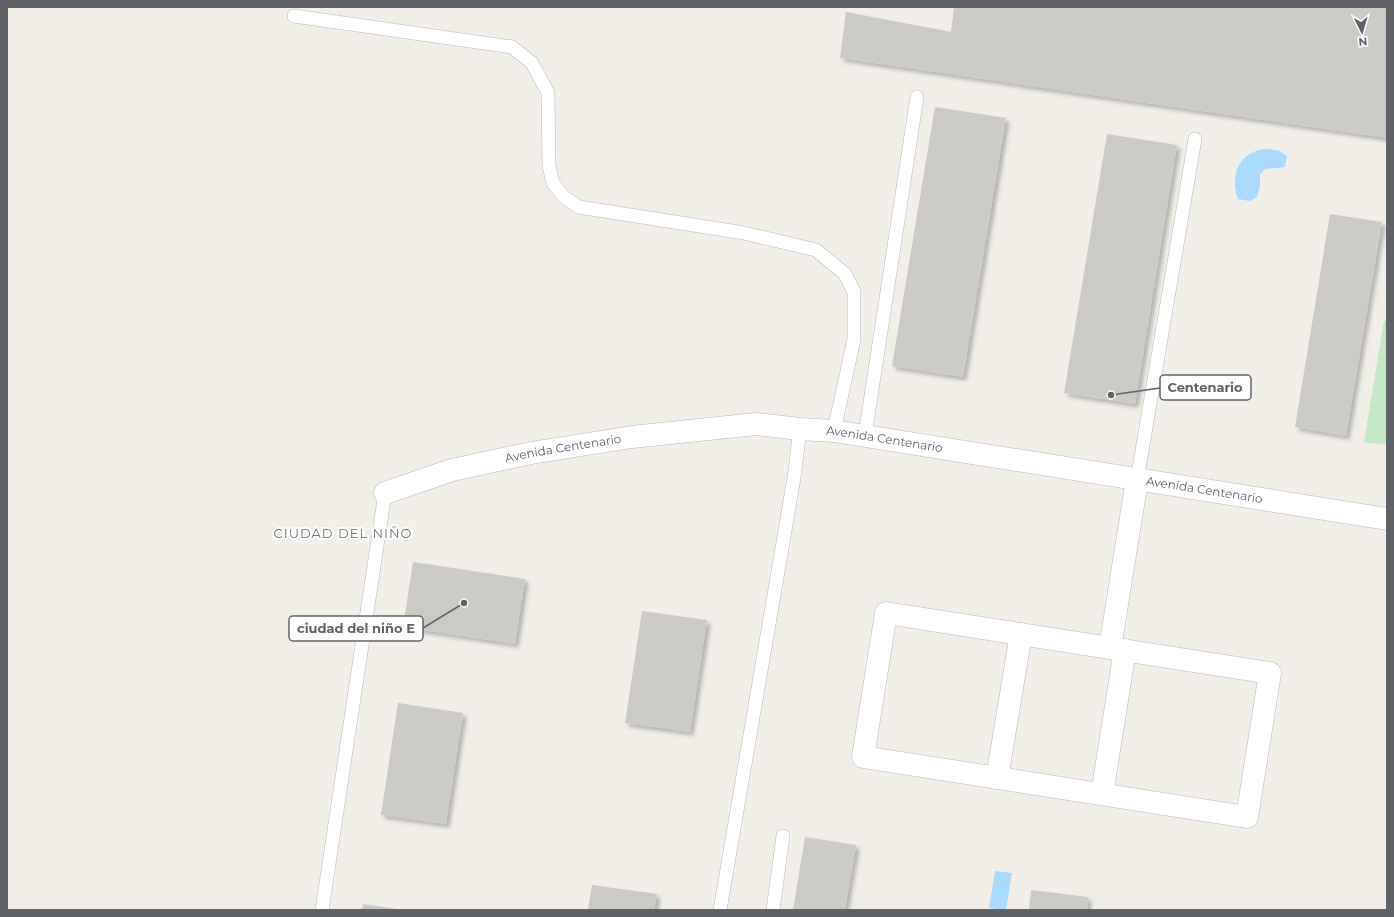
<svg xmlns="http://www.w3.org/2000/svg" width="1394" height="917" viewBox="0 0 1394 917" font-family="Montserrat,sans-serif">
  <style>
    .green { fill: #c5e8c5 }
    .water { fill: #aadaff }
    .building { fill: #cccac5; filter: url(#shadow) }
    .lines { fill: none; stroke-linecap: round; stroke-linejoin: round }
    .service-casing { stroke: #b5b8bc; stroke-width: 14 }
    .minor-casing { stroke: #b5b8bc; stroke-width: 23 }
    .service { stroke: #fff; stroke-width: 13 }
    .minor { stroke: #fff; stroke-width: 22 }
    .labels { text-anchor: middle; stroke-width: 4; stroke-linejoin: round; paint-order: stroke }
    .street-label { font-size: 12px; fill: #5f6368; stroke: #fff }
    .neighbourhood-label { font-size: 13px; letter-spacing: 1px; fill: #70757a; stroke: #fff }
    .leader { fill: none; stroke: #5f6368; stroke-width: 1.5 }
    .callout-dot { fill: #5f6368; stroke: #fff; stroke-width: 1.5 }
    .callout { fill: #fff; stroke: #5f6368; stroke-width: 1.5 }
    .callout-label { font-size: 13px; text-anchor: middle; font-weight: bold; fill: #5f6368 }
  </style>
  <defs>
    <filter id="shadow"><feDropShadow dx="3.5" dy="3.5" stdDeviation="2" flood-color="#0004"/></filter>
  </defs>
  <rect width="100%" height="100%" fill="#f1efe8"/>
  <path class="green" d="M1384,321H1387V445L1364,442Z"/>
  <path class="water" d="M1268,149L1280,151L1287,156L1285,167L1265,169L1260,174V186L1257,197L1250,201L1238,199C1231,180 1235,159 1256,151C1259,149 1264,149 1268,149Z
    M995,871L1012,873L1006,910L989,908Z"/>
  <path class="building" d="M954,7H1387V138L840,58L846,12L951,32Z
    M935,107L1006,118L963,377L892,366Z
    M1107,134L1177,145L1135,404L1064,393Z
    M1330,214L1382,222L1346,436L1295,427Z
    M413,562L525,579L515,644L403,627Z
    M642,611L707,620L690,732L625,723Z
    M398,703L463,713L446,824L381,815Z
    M805,837L856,845L845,910H793Z
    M592,885L657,894L654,910H588Z
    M1031,890L1088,897L1087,910H1029Z
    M363,904L396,909V910H362Z"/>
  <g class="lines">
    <g class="service-casing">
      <path id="service" d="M294,16L512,47L532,63L548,93L549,166L553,183L564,197L579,207L744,233L816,250L845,274L854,292V339L834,431
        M865,435L917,97
        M1137,480L1195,139
        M322,910L385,493
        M720,910L794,478L800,429
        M773,910L783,836"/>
    </g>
    <g class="minor-casing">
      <g id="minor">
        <path id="s1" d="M385,493L452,470L531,453L632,437L756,424L800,429L834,431L1387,519"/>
        <path d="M886,613L1270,673L1247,817L863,757Z"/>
        <path d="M1110,648L1137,480"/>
        <path d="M997,778L1021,634"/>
        <path d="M1102,794L1125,650"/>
      </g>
    </g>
    <use href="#service" class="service"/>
    <use href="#minor" class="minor"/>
  </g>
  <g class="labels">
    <g class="street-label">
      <text dy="4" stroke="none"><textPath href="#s1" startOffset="508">Avenida Centenario</textPath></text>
      <text dy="4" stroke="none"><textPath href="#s1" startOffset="184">Avenida Centenario</textPath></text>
      <text dy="4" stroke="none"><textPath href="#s1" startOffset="832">Avenida Centenario</textPath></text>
    </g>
    <g class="neighbourhood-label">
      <text x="343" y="538">CIUDAD DEL NIÑO</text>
    </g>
  </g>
  <path class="leader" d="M1111 395L1160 388M464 603L423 628"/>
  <g class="callout-dot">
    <circle cx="1111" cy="395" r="4"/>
    <circle cx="464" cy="603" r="4"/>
  </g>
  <g class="callout">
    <rect x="1160" y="375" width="91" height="25" rx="4"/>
    <rect x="289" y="616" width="134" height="25" rx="4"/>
  </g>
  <g class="callout-label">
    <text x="1205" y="392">Centenario</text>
    <text x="356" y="633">ciudad del niño E</text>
  </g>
  <rect width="1394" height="917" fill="none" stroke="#5f6368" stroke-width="16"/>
  <g transform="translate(1362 32) rotate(175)" stroke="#ffffff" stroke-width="3" paint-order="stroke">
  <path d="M0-3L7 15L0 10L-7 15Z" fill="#5f6368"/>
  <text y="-6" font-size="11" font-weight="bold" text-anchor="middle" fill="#5f6368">N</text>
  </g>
</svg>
